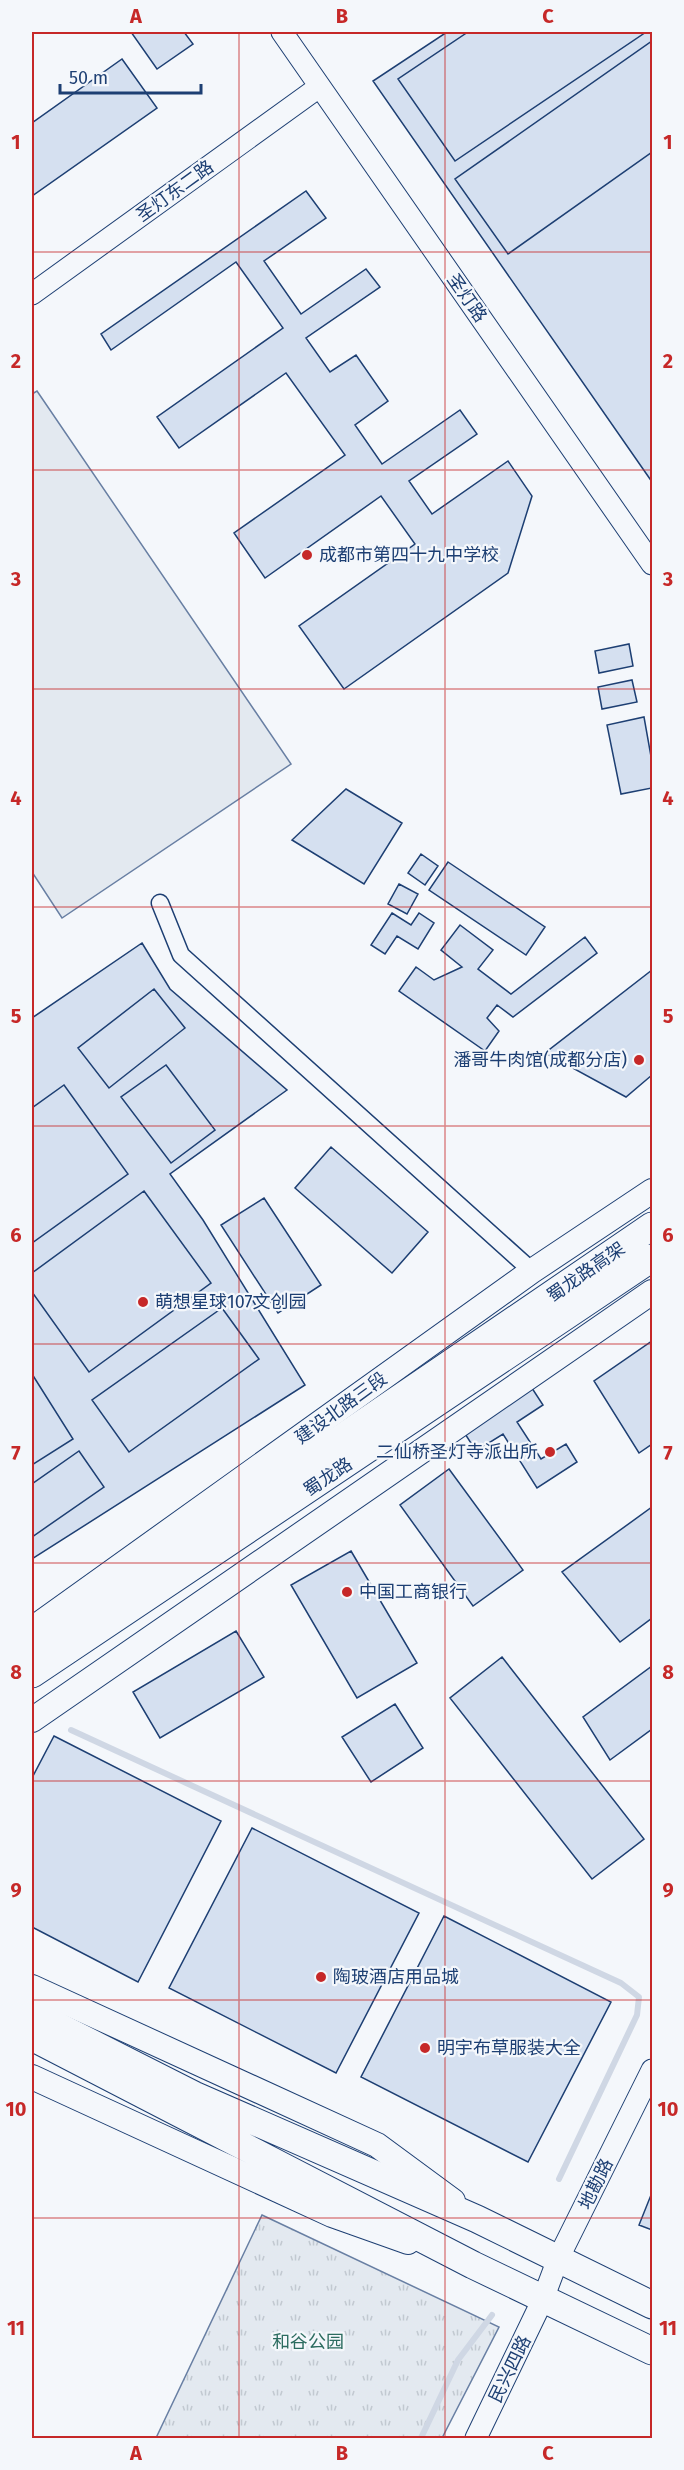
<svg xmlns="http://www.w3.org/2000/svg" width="684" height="2470" viewBox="0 0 684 2470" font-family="'Fira Sans','Noto Sans SC',sans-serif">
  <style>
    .grass { fill: url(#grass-tufts); stroke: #687fa3; stroke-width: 1.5 }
    .pitch { fill: #e3e9f0; stroke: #687fa3; stroke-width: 1.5 }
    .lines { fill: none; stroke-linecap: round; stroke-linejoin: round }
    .stream { stroke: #cfd7e4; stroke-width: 6 }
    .building { fill: #d5e0f0; stroke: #1d3f73; stroke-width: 1.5 }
    .minor-casing { stroke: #1d3f73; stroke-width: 19 }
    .tertiary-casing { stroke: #1d3f73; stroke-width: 23 }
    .secondary-casing { stroke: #1d3f73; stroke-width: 26 }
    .primary-casing { stroke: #1d3f73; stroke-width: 29 }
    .minor { stroke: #f4f7fb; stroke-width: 16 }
    .tertiary { stroke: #f4f7fb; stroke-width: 21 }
    .secondary { stroke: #f4f7fb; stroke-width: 24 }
    .primary { stroke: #f4f7fb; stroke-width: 27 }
    .grid { fill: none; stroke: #c62828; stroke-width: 1.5; stroke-opacity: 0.55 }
    .poi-dot { fill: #c62828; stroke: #f4f7fb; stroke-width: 2 }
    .labels { text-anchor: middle; stroke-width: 4.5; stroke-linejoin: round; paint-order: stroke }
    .street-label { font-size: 18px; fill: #1d3f73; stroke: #f4f7fb }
    .poi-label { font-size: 18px; fill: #1d3f73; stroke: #f4f7fb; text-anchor: start }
    .park-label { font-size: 18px; fill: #2c6c60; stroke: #f4f7fb }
    .neatline { fill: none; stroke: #c62828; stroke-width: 2 }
    .grid-label { font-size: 20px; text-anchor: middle; font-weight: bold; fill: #c62828 }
  </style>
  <defs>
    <pattern id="grass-tufts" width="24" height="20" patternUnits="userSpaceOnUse" patternTransform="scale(1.5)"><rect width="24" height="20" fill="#e3e9f0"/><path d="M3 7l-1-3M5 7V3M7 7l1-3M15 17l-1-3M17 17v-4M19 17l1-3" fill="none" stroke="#c2c9d1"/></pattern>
  </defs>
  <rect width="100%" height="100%" fill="#f4f7fb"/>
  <path class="grass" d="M262,2215L499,2327L442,2438H156Z"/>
  <path class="pitch" d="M37,391L291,764L62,918L32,872V394Z"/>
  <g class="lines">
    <path class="stream" d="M71,1730L621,1983L639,1997L637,2015L559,2179
      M421,2438L458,2360L492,2315"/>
  </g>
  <path class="building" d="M131,32H184L193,44L157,69Z
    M447,32H652V477L650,479L373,81Z
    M468,32H646L455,161L398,79Z
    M652,41V152L508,254L455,179Z
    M122,59L157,108L32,196V123Z
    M306,191L326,218L264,261L301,314L366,269L380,287L306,338L330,372L356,355L388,401L355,425L382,464L460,410L477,434L409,481L432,514L508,461L532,496L508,573L344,689L299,626L415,544L381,496L265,578L234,533L345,455L286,373L179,448L157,417L283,328L236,262L111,350L101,334Z
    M629,644L633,666L599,673L595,651Z
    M632,680L637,702L602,709L598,687Z
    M644,717L652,762V788L621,794L607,725Z
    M346,789L402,823L364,884L292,840Z
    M421,854L438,866L425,885L408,873Z
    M448,862L545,927L526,955L429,890Z
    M399,884L418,894L407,914L388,904Z
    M392,913L411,925L419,913L434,923L418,949L397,936L385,954L371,945Z
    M460,925L493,950L478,969L511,994L585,937L597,953L513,1017L497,1005L487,1018L499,1031L485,1051L399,991L416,967L434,980L462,967L441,950Z
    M142,943L170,989L287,1090L170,1174L203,1220L305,1385L32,1559V1018Z
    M652,970V1075L626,1097L545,1053Z
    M154,989L185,1028L109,1088L78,1048Z
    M166,1065L215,1130L171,1163L121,1097Z
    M64,1085L128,1174L32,1243V1108Z
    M331,1147L428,1232L392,1273L295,1188Z
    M144,1191L211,1283L89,1372L32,1292V1273Z
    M264,1198L321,1285L278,1313L221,1225Z
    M222,1308L259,1359L129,1452L92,1400Z
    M652,1341V1444L639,1453L594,1381Z
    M32,1374L73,1439L32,1465Z
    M528,1382L543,1405L517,1422L541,1459L566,1444L577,1462L537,1488L503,1434L476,1451L460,1426Z
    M79,1451L104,1487L32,1537V1484Z
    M449,1469L523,1570L473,1606L400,1505Z
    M652,1507V1618L620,1642L562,1572Z
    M351,1551L417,1663L357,1698L291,1585Z
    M236,1631L264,1677L160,1738L133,1692Z
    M502,1657L644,1839L592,1879L450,1698Z
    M652,1666V1729L610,1760L583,1717Z
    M395,1704L423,1748L371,1782L342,1737Z
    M54,1736L221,1821L138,1982L32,1927V1778Z
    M252,1828L419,1913L336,2073L169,1988Z
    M444,1916L611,2002L528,2162L361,2077Z
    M651,2195L652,2196V2230L639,2225Z"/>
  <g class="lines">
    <g class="minor-casing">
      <path id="minor" d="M160,903L181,955L532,1271"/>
    </g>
    <g class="tertiary-casing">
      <path id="tertiary" d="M282,32L652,564
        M32,294L319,87
        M476,2438L543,2299L558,2259L652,2070"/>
    </g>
    <g class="secondary-casing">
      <path id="secondary" d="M32,1629L532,1271L652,1191
        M32,1720L652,1292
        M32,1987L377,2145L453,2201
        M32,2077L332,2215L408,2242"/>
    </g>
    <g class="primary-casing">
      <path id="primary" d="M32,1649L652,1226
        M32,1674L652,1258
        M32,2013L194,2095L477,2219L652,2305
        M32,2037L473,2265L652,2351"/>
    </g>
    <use href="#minor" class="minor"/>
    <use href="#tertiary" class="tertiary"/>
    <use href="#secondary" class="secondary"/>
    <use href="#primary" class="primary"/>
  </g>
  <path class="grid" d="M239,32V2438M445,32V2438M32,252H652M32,470H652M32,689H652M32,907H652M32,1126H652M32,1344H652M32,1563H652M32,1781H652M32,2000H652M32,2218H652"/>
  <g class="poi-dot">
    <circle cx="307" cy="555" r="6"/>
    <circle cx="639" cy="1060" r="6"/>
    <circle cx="143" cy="1302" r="6"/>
    <circle cx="550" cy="1452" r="6"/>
    <circle cx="347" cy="1592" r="6"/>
    <circle cx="321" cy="1977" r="6"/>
    <circle cx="425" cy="2048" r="6"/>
  </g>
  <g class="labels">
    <g class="street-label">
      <text transform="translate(175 191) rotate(-36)" y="6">圣灯东二路</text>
      <text transform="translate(467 298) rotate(55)" y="6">圣灯路</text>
      <text transform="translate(586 1272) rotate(-35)" y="6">蜀龙路高架</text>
      <text transform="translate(341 1408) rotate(-36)" y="6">建设北路三段</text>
      <text transform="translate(328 1477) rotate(-34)" y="6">蜀龙路</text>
      <text transform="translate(596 2184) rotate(-64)" y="6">地勘路</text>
      <text transform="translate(510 2369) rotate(-64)" y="6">民兴四路</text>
    </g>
    <g class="poi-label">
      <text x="319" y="561">成都市第四十九中学校</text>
      <text x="627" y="1066" text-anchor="end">潘哥牛肉馆(成都分店)</text>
      <text x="155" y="1308">萌想星球107文创园</text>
      <text x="538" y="1458" text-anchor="end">二仙桥圣灯寺派出所</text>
      <text x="359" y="1598">中国工商银行</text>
      <text x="333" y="1983">陶玻酒店用品城</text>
      <text x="437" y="2054">明宇布草服装大全</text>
    </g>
    <g class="park-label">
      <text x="308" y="2348">和谷公园</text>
    </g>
  </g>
  <rect width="684" height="2470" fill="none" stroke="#f4f7fb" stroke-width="66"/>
  <path d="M60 84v9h141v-9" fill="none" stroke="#1d3f73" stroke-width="3"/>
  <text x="69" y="84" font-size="18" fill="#1d3f73" stroke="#f4f7fb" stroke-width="4.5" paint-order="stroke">50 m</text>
  <rect x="33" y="33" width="618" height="2404" class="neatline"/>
  <g class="grid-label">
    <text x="136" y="23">A</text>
    <text x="342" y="23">B</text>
    <text x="548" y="23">C</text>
    <text x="16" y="149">1</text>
    <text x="668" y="149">1</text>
    <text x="16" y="368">2</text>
    <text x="668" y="368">2</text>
    <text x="16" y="586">3</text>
    <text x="668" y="586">3</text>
    <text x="16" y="805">4</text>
    <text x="668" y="805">4</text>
    <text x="16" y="1023">5</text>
    <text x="668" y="1023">5</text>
    <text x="16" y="1242">6</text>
    <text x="668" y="1242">6</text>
    <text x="16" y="1460">7</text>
    <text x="668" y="1460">7</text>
    <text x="16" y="1679">8</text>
    <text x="668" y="1679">8</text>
    <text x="16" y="1897">9</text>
    <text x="668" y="1897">9</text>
    <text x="16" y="2116">10</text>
    <text x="668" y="2116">10</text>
    <text x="16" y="2335">11</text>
    <text x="668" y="2335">11</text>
    <text x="136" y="2460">A</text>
    <text x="342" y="2460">B</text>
    <text x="548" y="2460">C</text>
  </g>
</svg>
